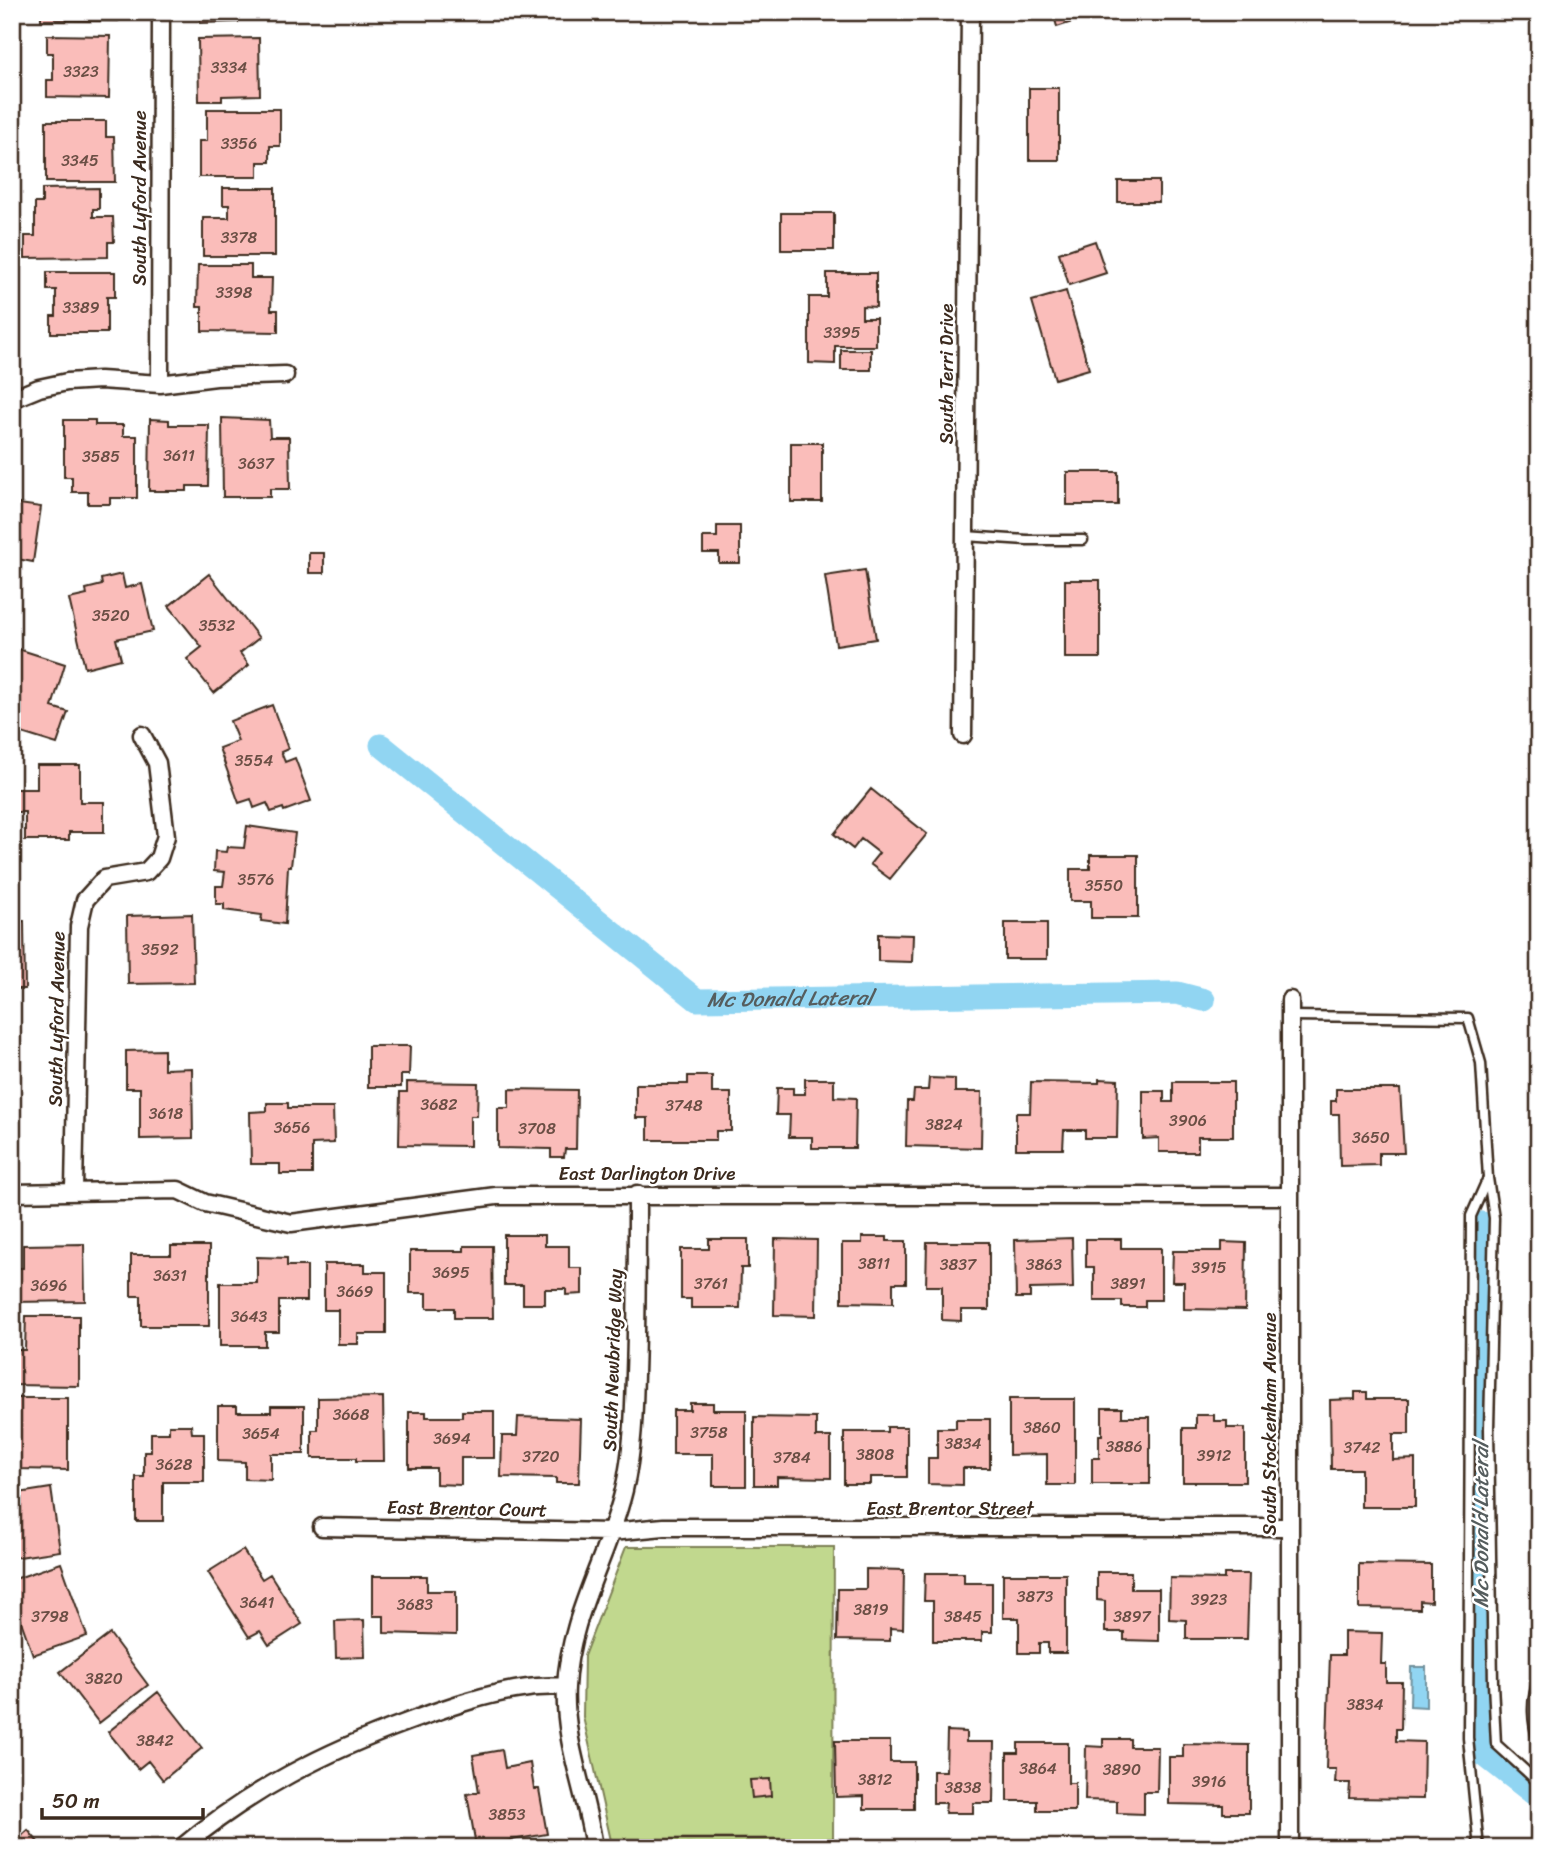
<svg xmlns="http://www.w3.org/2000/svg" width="1551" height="1860" viewBox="0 0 1551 1860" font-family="Sriracha,sans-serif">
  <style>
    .green { fill: #c1d88e; stroke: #7e8156; stroke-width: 2 }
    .water { fill: #91d5f2; stroke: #6f919d; stroke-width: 2 }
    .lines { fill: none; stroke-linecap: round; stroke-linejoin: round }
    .canal { stroke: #91d5f2; stroke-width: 23 }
    .building { fill: #fabdba; stroke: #3b2a1e; stroke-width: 2 }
    .lane-casing { stroke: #3b2a1e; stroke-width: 13 }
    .street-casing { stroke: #3b2a1e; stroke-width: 21 }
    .lane { stroke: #fff; stroke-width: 8 }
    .street { stroke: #fff; stroke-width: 16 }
    .labels { text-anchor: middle; stroke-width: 5; stroke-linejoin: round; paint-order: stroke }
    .number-label { font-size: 16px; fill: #6b4f45 }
    .street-label { font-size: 19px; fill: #3b2a1e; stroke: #fff }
    .water-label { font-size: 21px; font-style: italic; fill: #555d5e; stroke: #fff }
  </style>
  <rect width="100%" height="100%" fill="#fff"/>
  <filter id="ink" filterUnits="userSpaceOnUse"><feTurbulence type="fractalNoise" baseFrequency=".0143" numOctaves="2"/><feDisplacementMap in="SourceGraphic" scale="14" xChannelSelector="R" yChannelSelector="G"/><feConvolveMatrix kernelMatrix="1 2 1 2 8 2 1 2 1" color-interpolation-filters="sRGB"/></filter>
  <g filter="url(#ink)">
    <path class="green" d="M626,1547H834L833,1844L612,1845L583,1717L584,1656Z"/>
    <path class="water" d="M1411,1667H1426V1707L1410,1706Z"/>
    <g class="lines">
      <g class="canal">
        <path id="s1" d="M381,745L697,1000L1177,993L1204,1000"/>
        <path d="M1482,1223L1480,1752L1539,1798"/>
      </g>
    </g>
    <path class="building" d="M41,12H118V21L41,20Z
      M200,12H238V22L200,23Z
      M1053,12H1103L1057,27Z
      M47,35L110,36L109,98L47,97V80H53V53H47Z
      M259,38L260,95L222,96V101H199L198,39Z
      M1029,88H1059V160H1029Z
      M207,109H280V146H270V162H258V177H199V141H207Z
      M46,121H106V137H114L115,182H46Z
      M1118,181H1159V202H1118Z
      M99,188V209H93V217H113L114,242H108V257L25,258V236H35V203H42V189Z
      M223,188H275V256H203V218H229V205H223Z
      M781,213H834V250H781Z
      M1095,241L1106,273L1069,285L1059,253Z
      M198,265H251V278H272L271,310H278V332L202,331V307H197Z
      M47,272H115V297H107V333H51V316H56V290H47Z
      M827,273H876V307L862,306V318H876V346H835V364L809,363V297H827Z
      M1066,291L1089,369L1055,379L1032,301Z
      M841,350H871V370H841Z
      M222,418L269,420L270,437H289L290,489H270V497H223Z
      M150,419L169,420V425H209L208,486H187V491H149Z
      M64,420H95V425H123V436H137V498H110V504H88V492H72V477H64Z
      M791,443H822V502H791Z
      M1067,472H1118V505H1067Z
      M12,503L41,507L33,562L17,559L16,569H12Z
      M717,526H740V563H719V553H703V537H717Z
      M309,553H324V573H309Z
      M865,570L876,639L836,645L825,576Z
      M122,574L125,588L142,584L153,631L116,639L121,659L85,668L69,599L87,595L86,589L102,585L101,579Z
      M209,574L259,638L240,653L249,665L214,693L187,659L202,647L169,606Z
      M1065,580H1100V658H1065Z
      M12,647L65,664L52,707L68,712L57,744L12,730Z
      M272,705L288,749L281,752L285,762L295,758L311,801L284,811L283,808L271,812L267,803L254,808L251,799L239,803L219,748L238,741L230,721Z
      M37,765H80V802H104V832H69V840H25V812H12V789H37Z
      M871,789L927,834L890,879L870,864L879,853L861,839L853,849L834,834Z
      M247,826L295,833L291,866H288L285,924L261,921L262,915L224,910V904H216V886H223L225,872L214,871L215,851L226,852L227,847L244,848Z
      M1090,855H1138V918H1091V901H1070V869H1090Z
      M192,914L194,983L128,984L127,916Z
      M12,921H24L25,989H12Z
      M1005,923H1047V959H1005Z
      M878,934L913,935L912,962L878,961Z
      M368,1046H410L409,1075H401V1087H368Z
      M164,1050V1069L192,1068L193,1138L140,1139V1088H126V1051Z
      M12,1073H17L18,1113H12Z
      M688,1076H712V1093H731V1131H716V1140H648V1118H636V1084H688Z
      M929,1078L955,1079V1092H982L981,1148L906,1146L907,1101H913L914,1090H928Z
      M805,1079H834V1097L856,1098L855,1148H812V1137H789L790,1115H776L777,1088H793V1094H805Z
      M1099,1079L1118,1080L1117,1138H1085V1130H1064L1063,1149H1016V1113H1030L1031,1082L1099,1083Z
      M407,1082L478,1083L477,1116H470V1146L399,1145L400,1092H407Z
      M1173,1082H1233V1137H1198V1152H1159V1138L1143,1139V1091H1164V1102H1173Z
      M509,1089L577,1090L576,1149H565L564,1157H551V1149L498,1148V1108H509Z
      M1336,1089H1400L1404,1153H1379V1165L1340,1166L1339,1114H1331V1101H1336Z
      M267,1103H288V1108H333L334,1143L312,1144V1174H280V1164H251L250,1112L267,1111Z
      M504,1235H545V1246H569V1268H582V1294L566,1295V1289H545V1304H523V1285H504Z
      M862,1237H887V1241H906V1283H893V1303L842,1302V1243H862Z
      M1072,1238L1073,1288L1030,1289V1298H1016L1015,1240Z
      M709,1239H748V1268H741L740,1308H691V1299H681V1249H709Z
      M775,1239L817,1240L816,1316L774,1315Z
      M1086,1239H1121V1248H1161V1300H1145V1307H1122V1301H1094V1267H1086Z
      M927,1242H989V1310H961V1321L942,1320V1286H926Z
      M1222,1242L1246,1243L1245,1310L1184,1309V1282H1172L1173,1251H1222Z
      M84,1244L85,1301L12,1302V1268H23V1245Z
      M171,1246H209V1326H141V1296H131V1255H171Z
      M464,1246H492L493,1318H454V1308H427V1293H410V1251H464Z
      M257,1257L287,1258V1266H307V1301H279V1332H265V1346H220V1283H257Z
      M324,1264H365V1272H386V1334H358V1344H338V1310H324Z
      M26,1316H79V1386L12,1385V1350H25Z
      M1355,1392H1367V1399H1409V1434H1393V1460L1415,1459V1507H1361V1469H1331L1330,1400L1355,1399Z
      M383,1397L384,1461H356V1458H312V1430H318V1398Z
      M12,1398H68V1470L17,1469V1428H12Z
      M1009,1399H1075V1485H1047V1454L1009,1455Z
      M690,1403H713V1410H746V1486H713V1454H673V1410H690Z
      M218,1406H237V1412H271V1406H304V1454H271V1480L245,1479V1462L218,1461Z
      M1102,1408H1122V1417H1150V1484H1092V1458H1099V1435H1102Z
      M462,1411H494V1458H461V1485L436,1484V1468H409V1412H426V1417H462Z
      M1196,1415H1214V1421H1227V1428H1245V1482H1183V1428H1196Z
      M518,1417L581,1419L579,1483H556V1478L501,1477L502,1436H517Z
      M754,1417L816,1418V1437H831V1478L777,1477V1485H754Z
      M956,1419H990V1468H963V1485L928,1484V1458H937V1428H956Z
      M169,1425H191L192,1433H204V1482H163V1521H136V1477H144V1452H151V1433H169Z
      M887,1427H907V1477H870V1484H844V1432H887Z
      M51,1488L60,1551L12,1558V1494Z
      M243,1550L262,1579L270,1574L302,1624L269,1645L260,1631L249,1637L208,1572Z
      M61,1563L87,1636L33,1655L12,1596V1580Z
      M1359,1564L1431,1565V1602L1420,1601V1609L1359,1608Z
      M866,1569L904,1570L903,1629L890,1628V1641L837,1640L838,1589H866Z
      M1097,1572H1131V1589H1159V1641L1124,1640V1632H1105V1601L1097,1600Z
      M925,1573H964V1583H992V1632H982V1641H933V1601H924Z
      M1003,1574H1066V1653H1048V1643H1039V1653H1019V1618H1003Z
      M1224,1574H1249L1247,1639H1186V1620L1169,1619L1170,1578L1224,1579Z
      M373,1576H427V1591H456V1635L384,1633V1616H373Z
      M364,1620L365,1657L336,1658L335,1621Z
      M1344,1632L1382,1633L1381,1664H1386V1682H1402L1401,1729H1396V1741L1424,1742L1423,1799L1349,1798L1350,1783H1335L1336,1769H1326L1330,1655H1344Z
      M110,1634L148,1685L99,1723L60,1672Z
      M158,1692L202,1748L163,1780L148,1761L138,1769L108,1732Z
      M947,1731L966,1732V1742H994L993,1803H973V1813H945L946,1803H933V1771H946Z
      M1103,1739H1130V1747H1158L1157,1792H1144V1814L1117,1813V1801L1085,1800L1086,1746L1103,1747Z
      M835,1741H890V1762H914V1809H864V1796L836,1797Z
      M1018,1743H1068V1783H1075V1811H1037V1801H1007V1753H1018Z
      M1183,1744L1249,1745V1813H1223V1805L1169,1804V1757H1183Z
      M502,1750L505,1768L530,1763L534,1789H539L547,1834L476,1846L467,1794L479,1792L473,1755Z
      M770,1779L771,1796L752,1798L750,1780Z
      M28,1830L42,1847L47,1843L50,1848H22L16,1841Z"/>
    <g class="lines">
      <g class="lane-casing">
        <path id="lane" d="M965,536L1027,540H1083
          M1290,1016L1468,1018L1481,1063L1488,1178L1471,1216L1468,1738L1479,1848
          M1488,1178L1494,1218L1489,1428L1493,1683L1496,1744L1539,1783
          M1539,1678C1530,1701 1532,1722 1539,1745"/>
      </g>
      <g class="street-casing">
        <path id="street" d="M160,384L161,12
          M12,399L39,388L67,382L100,380L160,384L216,377L285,375
          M963,735L970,12
          M1290,1000V1848
          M74,1190L79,926L85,900L104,879L146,872L159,858L166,836L157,763L142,735
          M12,1193L178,1190L205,1203L291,1223L496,1196H1290
          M322,1527L611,1532L664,1527H1290
          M181,1848C250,1790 325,1752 410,1721C448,1707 488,1693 528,1688C541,1686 554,1687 566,1686
          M594,1848C587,1794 563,1742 566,1687C569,1616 608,1557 624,1490C633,1451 634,1413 635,1374C637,1314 637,1254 637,1194"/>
      </g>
      <use href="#lane" class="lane"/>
      <use href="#street" class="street"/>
    </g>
  </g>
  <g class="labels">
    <g class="number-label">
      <text x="229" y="73">3334</text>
      <text x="81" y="77">3323</text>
      <text x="239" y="149">3356</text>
      <text x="80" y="166">3345</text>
      <text x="239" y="243">3378</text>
      <text x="234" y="298">3398</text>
      <text x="81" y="313">3389</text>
      <text x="842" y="338">3395</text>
      <text x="179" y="461">3611</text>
      <text x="101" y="462">3585</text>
      <text x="256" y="469">3637</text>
      <text x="111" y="621">3520</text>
      <text x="217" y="631">3532</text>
      <text x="254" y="766">3554</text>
      <text x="256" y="885">3576</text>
      <text x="1104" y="891">3550</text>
      <text x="160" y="955">3592</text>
      <text x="439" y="1110">3682</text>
      <text x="684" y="1111">3748</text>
      <text x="166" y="1119">3618</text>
      <text x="1188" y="1126">3906</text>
      <text x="944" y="1130">3824</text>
      <text x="292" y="1133">3656</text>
      <text x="537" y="1134">3708</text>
      <text x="1371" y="1143">3650</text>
      <text x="874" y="1269">3811</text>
      <text x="958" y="1270">3837</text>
      <text x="1044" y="1270">3863</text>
      <text x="1209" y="1273">3915</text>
      <text x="451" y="1278">3695</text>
      <text x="170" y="1281">3631</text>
      <text x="711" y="1289">3761</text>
      <text x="1128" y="1289">3891</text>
      <text x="49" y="1291">3696</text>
      <text x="355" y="1297">3669</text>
      <text x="249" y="1322">3643</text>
      <text x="351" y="1420">3668</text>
      <text x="1042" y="1433">3860</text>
      <text x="709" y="1438">3758</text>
      <text x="261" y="1439">3654</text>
      <text x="452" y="1444">3694</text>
      <text x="963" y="1449">3834</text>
      <text x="1124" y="1452">3886</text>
      <text x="1362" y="1453">3742</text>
      <text x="875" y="1460">3808</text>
      <text x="1214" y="1461">3912</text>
      <text x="541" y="1462">3720</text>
      <text x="792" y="1463">3784</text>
      <text x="174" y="1470">3628</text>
      <text x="1035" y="1602">3873</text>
      <text x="1209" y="1605">3923</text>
      <text x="257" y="1608">3641</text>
      <text x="415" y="1610">3683</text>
      <text x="871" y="1615">3819</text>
      <text x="50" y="1622">3798</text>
      <text x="963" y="1622">3845</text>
      <text x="1132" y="1622">3897</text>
      <text x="104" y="1684">3820</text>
      <text x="1365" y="1710">3834</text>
      <text x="155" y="1746">3842</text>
      <text x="1038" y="1774">3864</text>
      <text x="1122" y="1775">3890</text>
      <text x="875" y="1785">3812</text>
      <text x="1209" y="1787">3916</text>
      <text x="963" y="1793">3838</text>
      <text x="507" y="1820">3853</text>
    </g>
    <g class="street-label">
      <text transform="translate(139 198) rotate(-90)" y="7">South Lyford Avenue</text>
      <text transform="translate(946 374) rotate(-90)" y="7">South Terri Drive</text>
      <text transform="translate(56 1019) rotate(-89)" y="7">South Lyford Avenue</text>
      <text x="647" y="1180">East Darlington Drive</text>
      <text transform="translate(612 1360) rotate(-88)" y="7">South Newbridge Way</text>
      <text transform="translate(1269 1424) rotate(-90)" y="7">South Stockenham Avenue</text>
      <text transform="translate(467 1508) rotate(1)" y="7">East Brentor Court</text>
      <text x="950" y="1515">East Brentor Street</text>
    </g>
    <g class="water-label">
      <text dy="7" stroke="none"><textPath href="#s1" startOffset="499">Mc Donald Lateral</textPath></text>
      <text transform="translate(1481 1525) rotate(-90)" y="7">Mc Donald Lateral</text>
    </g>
  </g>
  <rect width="1551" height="1860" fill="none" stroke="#fff" stroke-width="42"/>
  <rect x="21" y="21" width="1509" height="1818" fill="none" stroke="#3b2a1e" stroke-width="2.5" filter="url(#ink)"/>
  <path d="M42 1808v10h161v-10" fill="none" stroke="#3b2a1e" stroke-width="3.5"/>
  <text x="52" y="1808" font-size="21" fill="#3b2a1e" stroke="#ffffff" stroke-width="5" paint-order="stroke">50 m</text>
</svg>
